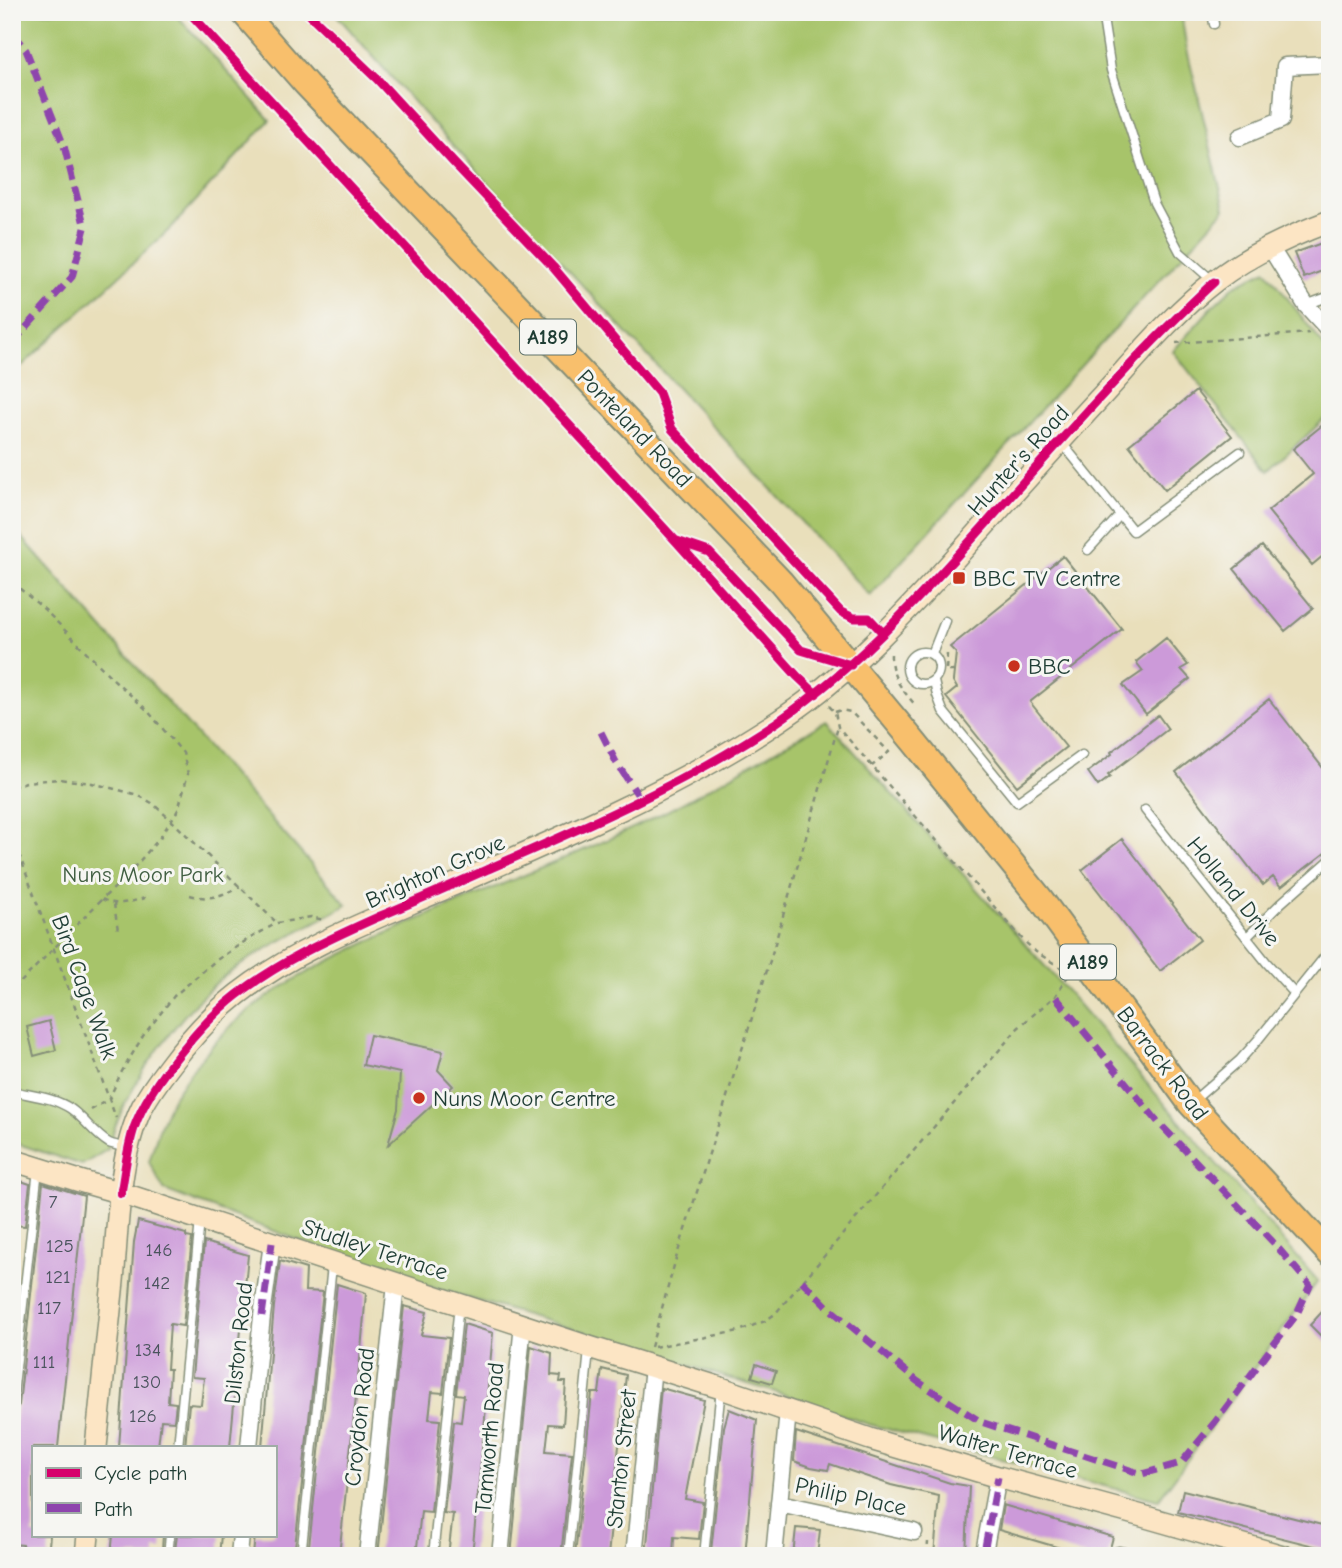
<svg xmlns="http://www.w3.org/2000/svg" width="1342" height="1568" viewBox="0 0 1342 1568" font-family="'Comic Neue',sans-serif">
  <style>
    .green { fill: #a7c46b; stroke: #638050; stroke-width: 2 }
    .building { fill: #cc9ad9 }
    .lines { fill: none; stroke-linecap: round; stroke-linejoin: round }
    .lane-casing { stroke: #848e78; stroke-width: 11 }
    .street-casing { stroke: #848e78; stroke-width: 19 }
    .secondary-casing { stroke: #848e78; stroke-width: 24 }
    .primary-casing { stroke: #848e78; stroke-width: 28 }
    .path { stroke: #848e78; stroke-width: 2.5; stroke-dasharray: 5 5; stroke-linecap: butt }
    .lane { stroke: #fff; stroke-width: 8 }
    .street { stroke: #fff; stroke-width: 16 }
    .secondary { stroke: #fce5c4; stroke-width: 21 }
    .primary { stroke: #f8bf6c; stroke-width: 24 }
    .quiet { stroke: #8e44ad; stroke-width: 7; stroke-dasharray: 14 7; stroke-linecap: butt }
    .cycleway-casing { stroke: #f6f6f2; stroke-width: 13 }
    .cycleway { stroke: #d6006c; stroke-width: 9 }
    .poi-dot { fill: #c8321e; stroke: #f6f6f2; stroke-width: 2.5 }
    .labels { text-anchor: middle; stroke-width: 6; stroke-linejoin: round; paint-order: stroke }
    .number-label { font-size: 19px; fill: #4a545d }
    .shield { fill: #f6f6f2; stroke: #60746d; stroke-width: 2 }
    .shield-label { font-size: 21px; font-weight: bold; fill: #1f3d34 }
    .street-label { font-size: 23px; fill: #1f3d34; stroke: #f6f6f2 }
    .poi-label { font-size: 23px; fill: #1f3d34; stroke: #f6f6f2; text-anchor: start }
    .park-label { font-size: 23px; fill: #415f42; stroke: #f6f6f2 }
  </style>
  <rect width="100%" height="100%" fill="#f6f6f2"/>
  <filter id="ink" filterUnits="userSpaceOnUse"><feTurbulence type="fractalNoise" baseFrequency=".0143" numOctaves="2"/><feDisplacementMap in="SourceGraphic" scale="14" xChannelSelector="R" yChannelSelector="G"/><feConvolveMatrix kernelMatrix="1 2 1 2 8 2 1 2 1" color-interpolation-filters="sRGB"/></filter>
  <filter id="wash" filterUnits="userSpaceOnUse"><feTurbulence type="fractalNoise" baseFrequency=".00686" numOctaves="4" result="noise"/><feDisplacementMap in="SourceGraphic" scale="28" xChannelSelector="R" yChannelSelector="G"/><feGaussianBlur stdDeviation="1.57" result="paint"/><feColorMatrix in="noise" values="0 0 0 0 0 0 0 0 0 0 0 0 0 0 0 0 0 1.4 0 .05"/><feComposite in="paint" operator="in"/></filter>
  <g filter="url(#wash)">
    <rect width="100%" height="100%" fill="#e9dfbb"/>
    <path class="green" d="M12,12H174L270,120L171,228L12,375Z
      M334,12H1181L1186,45L1225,209L870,596L423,113Z
      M1266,270L1330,354V414L1268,471L1173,351L1212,307L1235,285Z
      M12,526L347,905C304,929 251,953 214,985C187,1009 166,1037 146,1067C129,1095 116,1117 108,1149L82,1165L12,1142Z
      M827,721L1066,990L1318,1281L1158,1500L868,1424L779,1393L725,1377L608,1339L403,1279L164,1190L149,1162C156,1138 163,1113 176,1093C191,1070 210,1046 230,1027C272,987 327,961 379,937C459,900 542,870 622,833C692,801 760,758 827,721Z"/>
    <g id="blocks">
      <path class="building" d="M1330,240V268L1304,278L1294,253Z
        M1196,391L1232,436L1165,490L1129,445Z
        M1330,419V550L1312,565L1268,511L1313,474L1293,449Z
        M1262,546L1313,608L1285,631L1234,569Z
        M1063,556L1122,629L1030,702L1066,747L1017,786L946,697L957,688L953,681L956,653L950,647Z
        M1166,638L1188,665L1181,669L1190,679L1146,714L1123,685L1143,671L1136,662Z
        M1269,699L1330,777V849L1281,887L1273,877L1263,885L1176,772Z
        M1158,715L1168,729L1108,775L1110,777L1098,786L1088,772L1112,754L1111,752Z
        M1122,839L1200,940L1160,971L1082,870Z
        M49,1021L56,1050L34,1056L27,1027Z
        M370,1035L443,1051L438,1070L453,1086L388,1145L398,1109L400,1073L363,1065Z
        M12,1178L30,1184L25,1226L12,1225Z
        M43,1183L84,1196L58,1447H33V1535H50L48,1556H22L23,1545L12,1544V1455L16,1409L19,1405Z
        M138,1221L186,1234V1237L192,1238L183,1326L170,1324L167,1369H170L168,1402L176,1403L174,1421L161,1420L158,1447H119L134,1242Z
        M204,1242L248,1255L230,1447H185L189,1404L201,1405L204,1378L192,1377Z
        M280,1261L306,1269L305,1291L323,1292L294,1556H253L255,1535H275V1447H262L274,1306Z
        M337,1284L366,1293L361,1350L339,1556H308Z
        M1330,1303V1345L1310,1325Z
        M404,1306L427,1312L421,1335L449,1338L443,1393L432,1392L429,1419L440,1420L431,1512L421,1511L416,1556H378Z
        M464,1324L493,1333L472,1556H448L453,1514L444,1513L454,1421L461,1422L464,1395L456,1394Z
        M531,1346L552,1353L551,1375L561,1376L560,1382H566L563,1425L549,1424L546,1451L572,1453L561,1556H511Z
        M756,1364L776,1371L772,1383L752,1377Z
        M602,1369L626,1375L608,1556H575L592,1393H599Z
        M661,1388L704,1400L685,1499L703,1502L699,1539L674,1537L673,1556H646Z
        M729,1409L757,1420L745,1556H722V1553L711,1552L724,1427Z
        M796,1432L950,1483L969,1486L966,1556H934L939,1496L891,1485L830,1464L828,1470L811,1467L794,1461Z
        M1183,1490L1330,1527V1550L1178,1512Z
        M1003,1505L1113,1537L1108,1556H1087L999,1530Z
        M796,1528L820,1530L817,1556H793Z
        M113,1535H163L162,1550L155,1549V1556H111Z
        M177,1535H221L219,1556H186V1552L175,1551Z"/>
    </g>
  </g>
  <g filter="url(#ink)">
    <use href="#blocks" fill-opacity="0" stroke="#848e78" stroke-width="2"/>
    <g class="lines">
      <g class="lane-casing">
        <path id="lane" d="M1102,12L1111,70L1154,203L1180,252L1214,282
          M1212,12L1214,24
          M1306,305L1330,296
          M1062,443L1133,531L1240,452
          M1088,550L1120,515
          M907 668a16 16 0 1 1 32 0a16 16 0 1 1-32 0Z
          M932,654L945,621
          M934,681L937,695L943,711L1017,802L1082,755
          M1145,810L1267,963L1295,994
          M1247,937L1281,903L1330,860
          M12,1091C33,1096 53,1097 71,1109C85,1119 94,1134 109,1143C114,1145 120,1146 126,1148
          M1192,1102L1240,1060L1257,1041L1330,950
          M12,1404L38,1169
          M178,1447L200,1220
          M168,1556L170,1535
          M301,1556L332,1266
          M433,1556L459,1305
          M568,1556L589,1350
          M704,1556L721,1388"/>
      </g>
      <g class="street-casing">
        <path id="street" d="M1240,137L1281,120L1285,66L1330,64
          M1270,247L1306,305L1330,331
          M249,1447L262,1316L272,1243
          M779,1503L914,1532
          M985,1547L998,1477
          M1119,1555L1124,1556
          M239,1556L241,1535
          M367,1556L396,1284
          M500,1556L523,1324
          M634,1556L653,1367
          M774,1556L788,1411"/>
      </g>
      <g class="secondary-casing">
        <path id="secondary" d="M12,1160L83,1182L121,1193L589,1347L721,1388L870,1439L998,1477L1146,1517L1283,1556
          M96,1447C102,1392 107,1336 113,1281C118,1227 118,1156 142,1107C149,1094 158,1081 168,1068C188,1041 211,1015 238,994C301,945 380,917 453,885C546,844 641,804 729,752C756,736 782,720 807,701C859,662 904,614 948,566C998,511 1047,455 1097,401C1133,362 1173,313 1215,281C1248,255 1290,236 1330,221
          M86,1556L88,1535"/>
      </g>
      <g class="primary-casing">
        <path id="primary" d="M243,12L306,84L781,582L914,742L1040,898L1190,1103L1330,1254"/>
      </g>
      <path class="path" d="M1176,343L1309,333
        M12,582L45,610L112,678L147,710L183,753L188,774L178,810L159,839L121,882L102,899L12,991
        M891,654C890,677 903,690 916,706
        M947,654L946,671H953
        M829,706L835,712L838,727L1024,941L1036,952L1068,972
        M835,712L841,710L851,712L889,752L872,766
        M12,787L26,782L58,779L92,783L138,795L152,803L171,820L277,923
        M12,835L116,1118
        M190,895C211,901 221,895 240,887
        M102,899C117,907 129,902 145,898
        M114,904L118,930
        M91,1110L109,1099L121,1073L143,1036L174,996L215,961L247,940L277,923L311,917L324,920
        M651,1347L677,1255L769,964L838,727
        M654,1347L739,1331L765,1321L775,1314L1018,1028L1055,996L1070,973
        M1001,1551L1018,1556
        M927,1556L928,1542"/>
      <use href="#lane" class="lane"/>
      <use href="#street" class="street"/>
      <use href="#secondary" class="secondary"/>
      <use href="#primary" class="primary"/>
      <path class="quiet" d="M12,33L26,50L64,146L85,228L72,277L12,343
        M601,732L616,762L641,800
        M802,1281L829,1308L917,1381L981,1422L1142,1474L1181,1463L1215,1422L1297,1314L1310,1285L1272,1241L1158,1122L1055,996
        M262,1316L272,1243
        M985,1547L998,1477"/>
      <g class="cycleway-casing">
        <path id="cycleway" d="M189,12L675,540L797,676L816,694
          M307,12L377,79L453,162L553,267L659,393L672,429L841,612L854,618H869L883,633
          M677,541L709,552L801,650L851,665
          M121,1193C125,1171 127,1149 134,1128C144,1100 161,1076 180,1053C197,1032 215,1012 237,995C279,962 329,939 378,917C414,902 450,886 486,870C580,829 675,788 762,732C851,675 922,595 992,517C1064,437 1135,355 1214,282"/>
      </g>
      <use href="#cycleway" class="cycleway"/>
    </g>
  </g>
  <g class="poi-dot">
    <rect x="952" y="571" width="14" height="14" rx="3.5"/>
    <circle cx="1014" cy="666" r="7"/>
    <circle cx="419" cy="1098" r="7"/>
  </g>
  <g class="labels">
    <g class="number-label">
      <text x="53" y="1208">7</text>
      <text x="60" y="1252">125</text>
      <text x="159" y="1256">146</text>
      <text x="58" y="1283">121</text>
      <text x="157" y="1289">142</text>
      <text x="49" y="1314">117</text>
      <text x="148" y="1356">134</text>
      <text x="44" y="1368">111</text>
      <text x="147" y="1388">130</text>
      <text x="143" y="1422">126</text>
    </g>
    <g class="shield">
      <rect x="520" y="319.5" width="56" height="35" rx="5"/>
      <rect x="1060" y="944.5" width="56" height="35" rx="5"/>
    </g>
    <g class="shield-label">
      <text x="548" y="344">A189</text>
      <text x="1088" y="969">A189</text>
    </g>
    <g class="street-label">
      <text transform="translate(635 428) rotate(46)" y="8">Ponteland Road</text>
      <text transform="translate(1018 460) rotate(-48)" y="8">Hunter's Road</text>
      <text transform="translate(435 871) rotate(-24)" y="8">Brighton Grove</text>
      <text transform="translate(1234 891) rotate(51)" y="8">Holland Drive</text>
      <text transform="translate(85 987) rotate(70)" y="8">Bird Cage Walk</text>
      <text transform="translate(1163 1063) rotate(53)" y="8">Barrack Road</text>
      <text transform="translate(375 1249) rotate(18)" y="8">Studley Terrace</text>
      <text transform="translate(238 1343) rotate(-84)" y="8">Dilston Road</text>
      <text transform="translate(359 1417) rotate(-84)" y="8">Croydon Road</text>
      <text transform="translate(489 1438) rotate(-85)" y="8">Tamworth Road</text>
      <text transform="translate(1008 1451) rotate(16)" y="8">Walter Terrace</text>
      <text transform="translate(621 1459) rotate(-84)" y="8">Stanton Street</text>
      <text transform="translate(851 1496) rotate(12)" y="8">Philip Place</text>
    </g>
    <g class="poi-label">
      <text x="973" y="586">BBC TV Centre</text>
      <text x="1028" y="674">BBC</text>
      <text x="433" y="1106">Nuns Moor Centre</text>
    </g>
    <g class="park-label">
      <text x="143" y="882">Nuns Moor Park</text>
    </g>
  </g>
  <rect width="1342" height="1568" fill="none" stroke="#f6f6f2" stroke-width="42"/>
  <rect x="32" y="1446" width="245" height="91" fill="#f6f6f2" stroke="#a0aca6" stroke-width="2"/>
  <rect x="46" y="1468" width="35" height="10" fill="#d6006c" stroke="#a0aca6" stroke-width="2"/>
  <text x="94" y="1480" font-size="21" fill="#1f3d34">Cycle path</text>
  <rect x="46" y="1503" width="35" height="10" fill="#8e44ad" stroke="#a0aca6" stroke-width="2"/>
  <text x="94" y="1516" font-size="21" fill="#1f3d34">Path</text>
</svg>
